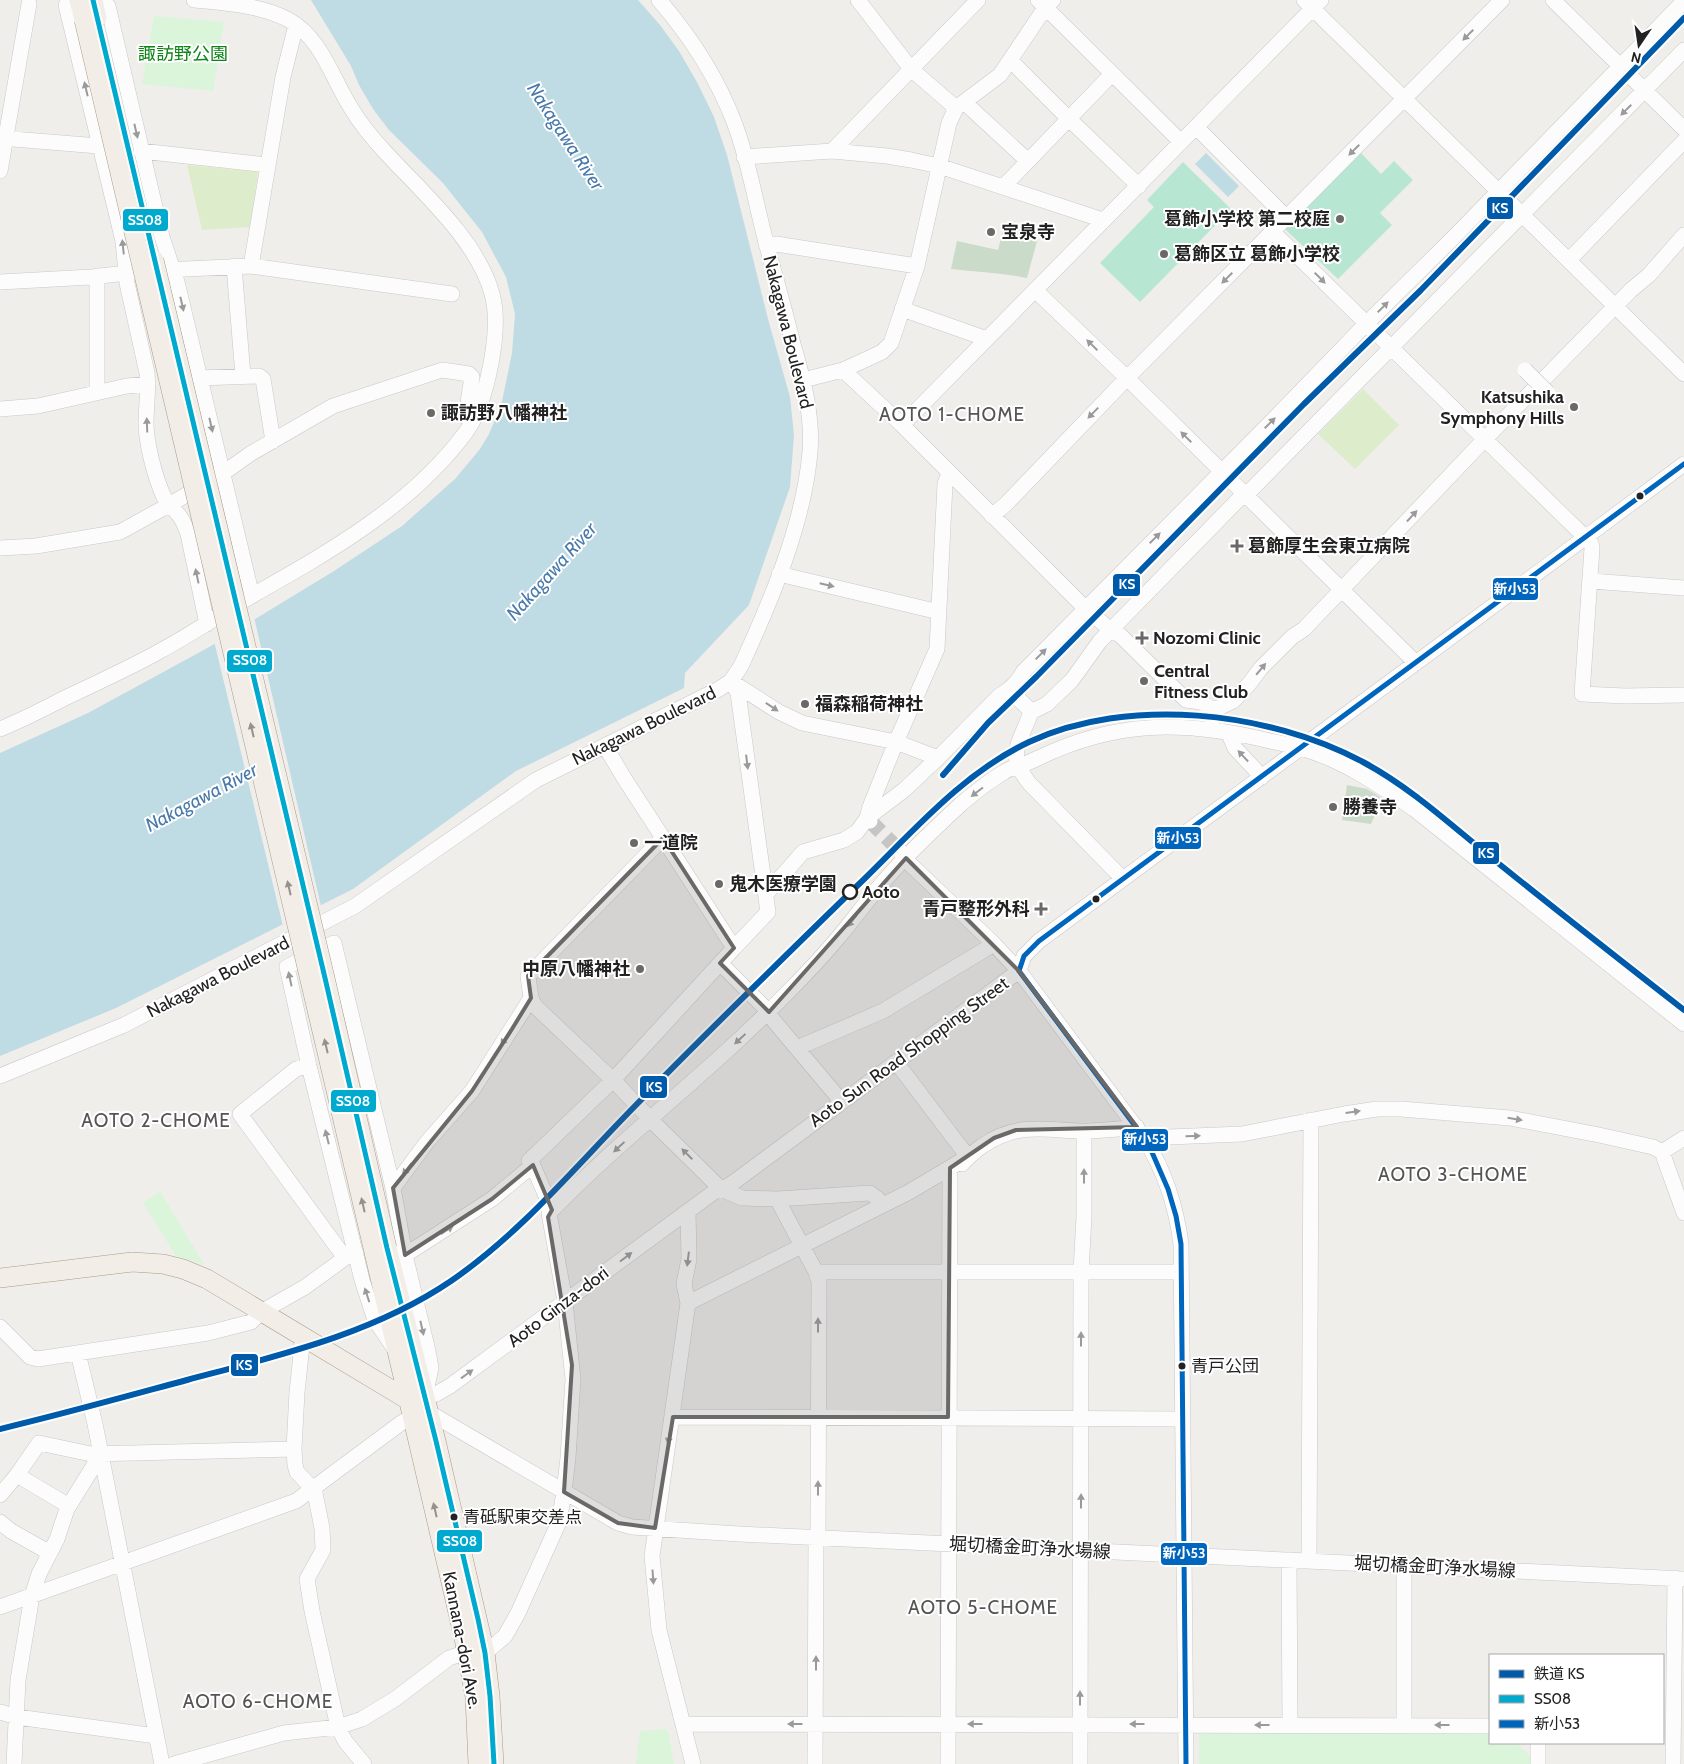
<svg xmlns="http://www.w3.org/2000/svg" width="1684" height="1764" viewBox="0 0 1684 1764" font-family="Cabin,'Noto Sans JP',sans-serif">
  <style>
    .grass { fill: #ddeccb }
    .cemetery { fill: #cadbca }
    .park { fill: #daf5da }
    .pitch { fill: #b7e6d2 }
    .water { fill: #bfdbe3 }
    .pier { fill: #f0eeeb }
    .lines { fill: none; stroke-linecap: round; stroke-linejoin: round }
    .minor-tunnel { stroke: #c7c5c3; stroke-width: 15; stroke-dasharray: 15 8; stroke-linecap: butt }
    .minor-casing { stroke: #c9c8c7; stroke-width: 16 }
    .major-casing { stroke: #a79c86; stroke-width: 20 }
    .minor { stroke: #fdfcfc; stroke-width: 15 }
    .major { stroke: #f3ede7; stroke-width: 19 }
    .minor-bridge-casing { stroke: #c9c8c7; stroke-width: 16; stroke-linecap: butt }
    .major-bridge-casing { stroke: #a79c86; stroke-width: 20; stroke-linecap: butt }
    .minor-bridge { stroke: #fdfcfc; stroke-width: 15 }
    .major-bridge { stroke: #f3ede7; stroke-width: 19 }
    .bus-1-casing { stroke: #fff; stroke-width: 9 }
    .bus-2-casing { stroke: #fff; stroke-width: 9 }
    .bus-1 { stroke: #00a9ce; stroke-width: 5 }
    .bus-2 { stroke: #0065bd; stroke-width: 5 }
    .rail-1-casing { stroke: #fff; stroke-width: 10 }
    .rail-1 { stroke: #005aaa; stroke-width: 6 }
    .oneway { fill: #9a9a9a }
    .oneway2 { fill: #95928e }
    .marked { fill: #6a6968; fill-opacity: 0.2; stroke: #6a6968; stroke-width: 4; stroke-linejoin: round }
    .poi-dot { fill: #6a6968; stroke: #fff; stroke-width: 2 }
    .bus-dot { fill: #222; stroke: #fff; stroke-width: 2 }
    .stop-dot { fill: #fff; stroke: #222; stroke-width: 2.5 }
    .labels { text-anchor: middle; stroke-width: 4; stroke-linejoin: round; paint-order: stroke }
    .bus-label { font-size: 17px; fill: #222; stroke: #fff; text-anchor: start }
    .park-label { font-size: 18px; fill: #0c8416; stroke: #fff }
    .poi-label { font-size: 18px; font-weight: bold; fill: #222; stroke: #fff; text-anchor: start }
    .street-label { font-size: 18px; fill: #222; stroke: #fff }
    .stop-label { font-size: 18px; font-weight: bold; fill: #222; stroke: #fff; text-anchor: start }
    .water-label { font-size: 19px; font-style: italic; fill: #4a7aab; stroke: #fff }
    .neighbourhood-label { font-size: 19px; letter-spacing: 1px; fill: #555; stroke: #fff }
    .line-badge { stroke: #fff; stroke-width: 2 }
    .badge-label { font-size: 14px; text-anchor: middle; font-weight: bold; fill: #fff }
  </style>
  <rect width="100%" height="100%" fill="#f0eeeb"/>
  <path class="grass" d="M187,165L258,172L250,227L202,230Z
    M1363,389L1399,425L1355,469L1318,434Z"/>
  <path class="cemetery" d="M1004,226L1039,234L1027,278C1002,273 977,272 951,269L957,241L998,250Z
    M1347,785L1367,789L1380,797L1377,810L1371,824L1342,820Z"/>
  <path class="park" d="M154,16L224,22L213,91L142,84Z
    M160,1191L204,1264L176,1256L143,1203Z
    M666,1729L669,1734L674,1764H636L640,1731Z
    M1490,1731V1743H1516L1531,1757V1764H1199V1734Z"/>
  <path class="pitch" d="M1360,152L1381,174L1394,161L1413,180L1380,213L1392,225L1338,279L1286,230V227Z
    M1183,162L1231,209L1140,302L1100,263L1154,207L1147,200Z"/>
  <path class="water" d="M311,0H638L660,25L679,51L698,84L714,117L727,155L768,319L790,397L794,435L790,487L749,605L685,673L684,688L516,771L353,889L116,1008L0,1056V753L88,713L211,646L334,571L402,526L455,479L480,449L489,434L501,406L512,353L515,314L506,277L482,232L462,207L443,183L389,130L373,109L359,85L351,66Z
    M1206,153L1239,186L1228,197L1195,164Z"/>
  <path class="pier" d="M254,617L321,906L283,926L214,641Z"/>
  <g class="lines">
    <path class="minor-tunnel" d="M870,821L898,849"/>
    <g class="minor-casing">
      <path id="minor" d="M69,0L66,5L123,241L127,283L147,373C149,390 146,406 146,423C146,443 155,477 163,495C166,503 172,507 177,513C183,519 185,526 188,534L207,624
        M102,0L108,6L162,237L177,282L252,596
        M858,0L911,69L956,108
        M1038,0L1181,142
        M1304,0L1684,374
        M1553,0L1684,129
        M1010,60L1069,119L1139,186
        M964,102L1028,161
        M1196,127L1287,218
        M0,138L99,146
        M141,151L267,165
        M832,151L978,0
        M744,157L832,151L887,156L911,160L939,166L1103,220
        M0,171L29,4
        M1003,187L1112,74
        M1273,232L1591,543L1592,548L1582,694L1625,696L1684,695
        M766,244H776L917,266
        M1569,260L1684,141
        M234,266L243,376
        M251,266L452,294
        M163,270L251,266L283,77L296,25
        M97,276V393
        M0,282L91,277L136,272
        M1035,290L1127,378L1416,663
        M902,309L987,339
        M843,370L882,352L891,343L917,266L949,123L956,108L1000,75L1045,8L1053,0
        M199,378L259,376L263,379L273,441
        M803,380L843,370L902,425L1080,603L1107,627L1121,636L1186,700L1201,702L1214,710
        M0,409L38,406L127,386L148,384
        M902,425L1321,0
        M992,516L1006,504L1127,378L1502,0
        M0,548L36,546L120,532L169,505L222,474L250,454L333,406L442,370L469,374L472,377L467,409L465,416L471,421
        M779,574L939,612
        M1591,581L1684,588
        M731,681L738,693L768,912L734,948
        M732,682L779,712L802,723L896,742L938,758
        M1009,690L1029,709L1031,712
        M0,729C23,720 45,708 67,697C98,682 130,668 160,651C192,634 222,613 253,595C331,551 412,505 466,432C487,403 502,329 492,294C478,241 422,192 386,153C373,139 361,125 351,108C332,78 322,39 289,20C261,5 225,3 194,0
        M1211,730L1214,710L1233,701L1249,684L1261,668L1292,637L1304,629L1484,440L1631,290L1649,275L1684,235
        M1228,732L1235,748L1262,777
        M605,746L624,778L663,838L528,976L531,998L535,1006L613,1080L654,1123L721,1189L742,1198L777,1199L870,1193L877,1198L882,1205
        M867,818L904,790L938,758L999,696C1009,690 1018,682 1023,672L1273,420L1366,324L1456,235L1684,1
        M867,818L870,807L896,742L937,649L945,484L949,473
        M898,849L911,865L994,944L1019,971L1144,1138C1165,1171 1176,1205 1181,1244L1186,1764
        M1123,879L1030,784C1005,754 1020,744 1031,712L1047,704L1072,680L1100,641L1238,500L1246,495L1684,50
        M766,894L803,852L844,840L857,832L867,818L870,821
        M720,963L764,1007L774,1021L842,1102
        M797,1048L883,1011L994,944
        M309,1066L296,1069L240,1114L345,1258
        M0,1076L124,1025L355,906L536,780L719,689L731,681L741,666C771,601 804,523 810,452C813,416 803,378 793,344C785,311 776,279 767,246C756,206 749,160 734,122C717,77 690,36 659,0
        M1144,1138L1242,1134L1344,1114L1377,1109H1401L1510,1118L1599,1135L1653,1147L1662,1152L1684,1213
        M1662,1152L1684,1138
        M962,1164C968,1157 974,1152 982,1146C1016,1122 1044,1130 1082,1131C1100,1131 1119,1129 1137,1127
        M393,1188L427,1142L472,1091L531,998
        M777,1199L816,1272L819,1282L818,1537
        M552,1210L534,1168L529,1161L613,1080L734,948L663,838
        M688,1211L689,1259L684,1284L688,1303L652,1556L659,1630L693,1764
        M405,1255L492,1199L533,1165
        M816,1272H1181
        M688,1303L909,1192L968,1157L896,1062
        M0,1327L30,1357L38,1359L208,1333L251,1322L261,1312L305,1287L345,1258L356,1253
        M303,1336L297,1392L294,1449L295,1465L297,1472L313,1489
        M394,1348L375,1320L362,1280L309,1066L287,967L334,943L393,1188L405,1255L428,1351L431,1368L425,1396
        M78,1353L95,1424L162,1764
        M414,1400L436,1394L450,1386L714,1192L728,1186L734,1182L1019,971L1024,956L1039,941L1497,603L1684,464
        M423,1409L618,1523L632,1527L739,1534L1684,1579
        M673,1417L1182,1419
        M17,1475L69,1506
        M314,1488L322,1528L323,1550L307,1579L312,1611L338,1727L345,1741L364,1764
        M0,1495L17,1475L39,1443L91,1454L294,1449
        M0,1522L11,1531L50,1553
        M1289,1560L1290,1725
        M1309,1561L1311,1120
        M0,1607L296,1501L401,1423L413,1416L422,1414
        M485,1653L505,1636L518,1613L559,1522L564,1492L568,1458L573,1379L565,1302L549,1213C624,1136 711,1071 786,994C804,976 821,958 837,939C854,919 868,899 885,880C908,853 935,828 961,804C974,793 989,781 1004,772C1013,766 1025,765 1034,760C1115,720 1183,720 1270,741C1280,743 1291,745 1301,748C1343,760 1379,785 1414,809L1684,1024
        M0,1712L17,1717L156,1736
        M683,1724L1490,1726
        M1404,1725V1565
        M14,1764L18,1680L32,1596L39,1574L57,1539L67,1509L101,1454
        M174,1764L284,1733L338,1727L362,1719L395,1699L449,1658L467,1652
        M815,1764L816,1536
        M948,1764L950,1168
        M1080,1764L1081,1272L1084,1216V1131
        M1538,1764V1743
        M1673,1764L1675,1578"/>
    </g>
    <g class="major-casing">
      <path id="major" d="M79,0L84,20
        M93,0L97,18
        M387,1248L436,1441L485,1653L490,1696L494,1764
        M374,1252L464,1638L475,1697L478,1764
        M0,1278L132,1262L163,1264L183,1269L207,1279L410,1401"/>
    </g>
    <use href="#minor" class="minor"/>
    <use href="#major" class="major"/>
    <g class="minor-bridge-casing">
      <path id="minor-bridge" d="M1525,370L1548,393"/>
    </g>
    <g class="major-bridge-casing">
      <path id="major-bridge" d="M84,20L374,1252
        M154,260L325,978L387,1248"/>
    </g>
    <use href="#minor-bridge" class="minor-bridge"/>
    <use href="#major-bridge" class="major-bridge"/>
    <g class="bus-1-casing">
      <path id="bus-1" d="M93,0L325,978L387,1248L436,1441L478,1619L485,1653L490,1696L494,1764"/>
    </g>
    <g class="bus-2-casing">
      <path id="bus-2" d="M1019,971L1144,1138L1151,1150L1168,1189L1176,1216L1181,1244L1186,1764
        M1019,971L1024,956L1039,941L1684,464"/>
    </g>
    <use href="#bus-1" class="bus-1"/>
    <use href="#bus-2" class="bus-2"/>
    <g class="rail-1-casing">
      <path id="rail-1" d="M943,775L988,723L1037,676L1304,404L1421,290L1684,18
        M0,1429C63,1414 124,1397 187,1380C277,1356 373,1334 451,1281C521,1233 576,1166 635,1106C708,1031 783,958 858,885C911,834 961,774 1029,742C1128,696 1268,711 1363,762C1410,787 1451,825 1493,859C1556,910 1620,960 1684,1010"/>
    </g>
    <use href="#rail-1" class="rail-1"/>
  </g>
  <defs><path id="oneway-solid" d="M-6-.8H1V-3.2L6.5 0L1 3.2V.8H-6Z" transform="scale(1.25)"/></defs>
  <g class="oneway">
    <use href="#oneway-solid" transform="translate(1468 35) rotate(135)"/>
    <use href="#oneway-solid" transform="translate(86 89) rotate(-103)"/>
    <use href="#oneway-solid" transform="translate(1626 110) rotate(135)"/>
    <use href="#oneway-solid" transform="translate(136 131) rotate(77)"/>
    <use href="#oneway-solid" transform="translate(1354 150) rotate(135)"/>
    <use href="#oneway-solid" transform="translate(123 247) rotate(-96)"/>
    <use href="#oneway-solid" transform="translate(1227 278) rotate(135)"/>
    <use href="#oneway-solid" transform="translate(1320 278) rotate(45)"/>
    <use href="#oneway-solid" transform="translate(182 304) rotate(77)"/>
    <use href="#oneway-solid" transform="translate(1383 307) rotate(-45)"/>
    <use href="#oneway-solid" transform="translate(1092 345) rotate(-136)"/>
    <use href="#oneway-solid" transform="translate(1093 413) rotate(134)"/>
    <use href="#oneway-solid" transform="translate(1270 423) rotate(-45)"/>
    <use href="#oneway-solid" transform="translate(147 425) rotate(-92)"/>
    <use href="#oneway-solid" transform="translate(211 425) rotate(77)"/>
    <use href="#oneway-solid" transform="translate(1186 437) rotate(-135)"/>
    <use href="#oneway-solid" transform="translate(1412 516) rotate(-47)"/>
    <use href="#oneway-solid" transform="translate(1155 538) rotate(-45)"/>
    <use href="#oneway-solid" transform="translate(197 576) rotate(-102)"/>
    <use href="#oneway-solid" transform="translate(827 585) rotate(13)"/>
    <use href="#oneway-solid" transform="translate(1041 654) rotate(-45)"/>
    <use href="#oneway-solid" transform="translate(1261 669) rotate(-50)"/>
    <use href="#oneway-solid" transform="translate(772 707) rotate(34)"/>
    <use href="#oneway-solid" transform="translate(1243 756) rotate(-133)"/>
    <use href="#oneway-solid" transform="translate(747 762) rotate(83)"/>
    <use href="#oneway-solid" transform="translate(977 792) rotate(143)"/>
    <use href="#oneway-solid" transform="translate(852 921) rotate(129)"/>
    <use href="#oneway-solid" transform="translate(290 979) rotate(-102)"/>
    <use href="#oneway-solid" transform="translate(505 1039) rotate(123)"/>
    <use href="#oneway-solid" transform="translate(740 1039) rotate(137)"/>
    <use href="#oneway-solid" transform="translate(1353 1112) rotate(-8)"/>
    <use href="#oneway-solid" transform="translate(1515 1119) rotate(9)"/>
    <use href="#oneway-solid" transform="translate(1193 1136) rotate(-2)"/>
    <use href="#oneway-solid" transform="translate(327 1137) rotate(-104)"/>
    <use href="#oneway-solid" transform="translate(619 1147) rotate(137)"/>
    <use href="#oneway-solid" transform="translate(687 1154) rotate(-135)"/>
    <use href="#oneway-solid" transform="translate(407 1169) rotate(127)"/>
    <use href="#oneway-solid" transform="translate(1084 1176) rotate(-90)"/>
    <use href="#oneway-solid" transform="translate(447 1230) rotate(-33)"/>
    <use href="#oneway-solid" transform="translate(626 1257) rotate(-37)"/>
    <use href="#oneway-solid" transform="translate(688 1259) rotate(97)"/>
    <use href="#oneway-solid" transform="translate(367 1295) rotate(-108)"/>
    <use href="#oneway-solid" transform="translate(818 1325) rotate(-90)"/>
    <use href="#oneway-solid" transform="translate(422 1328) rotate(77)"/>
    <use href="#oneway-solid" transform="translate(1081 1339) rotate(-90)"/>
    <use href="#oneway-solid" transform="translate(467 1374) rotate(-36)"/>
    <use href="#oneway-solid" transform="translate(669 1437) rotate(99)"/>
    <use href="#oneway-solid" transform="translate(818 1488) rotate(-90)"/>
    <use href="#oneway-solid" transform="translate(1081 1501) rotate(-90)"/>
    <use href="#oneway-solid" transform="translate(653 1577) rotate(86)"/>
    <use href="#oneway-solid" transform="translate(816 1663) rotate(-90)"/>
    <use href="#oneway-solid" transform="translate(1080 1698) rotate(-90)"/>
    <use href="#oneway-solid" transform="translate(795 1724) rotate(180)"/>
    <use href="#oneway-solid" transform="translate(975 1724) rotate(-180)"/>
    <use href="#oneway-solid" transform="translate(1137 1724) rotate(180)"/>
    <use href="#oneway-solid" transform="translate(1262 1725) rotate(180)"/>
    <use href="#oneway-solid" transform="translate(1442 1725) rotate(-180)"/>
  </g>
  <g class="oneway2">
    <use href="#oneway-solid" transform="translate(252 730) rotate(-103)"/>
    <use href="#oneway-solid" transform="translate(289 888) rotate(-103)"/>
    <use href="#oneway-solid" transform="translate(326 1046) rotate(-103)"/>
    <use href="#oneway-solid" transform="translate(363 1205) rotate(-103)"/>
    <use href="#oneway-solid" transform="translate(435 1510) rotate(-103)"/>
  </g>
  <path class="marked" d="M663,838L734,948L720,963L769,1012L906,858L1019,971L1137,1127L1016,1130L994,1138L950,1168L948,1417H673L655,1528L618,1523L564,1492L572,1365L548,1217L552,1210L533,1165L492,1199L405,1255L393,1188L472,1091L512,1029L531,998L528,976Z"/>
  <g class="poi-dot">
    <circle cx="1340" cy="219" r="5"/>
    <circle cx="991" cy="232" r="5"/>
    <circle cx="1164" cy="254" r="5"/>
    <circle cx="1574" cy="407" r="5"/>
    <circle cx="431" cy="413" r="5"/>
    <path d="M1234.5 538.5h5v5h5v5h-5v5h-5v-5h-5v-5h5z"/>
    <path d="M1139.5 630.5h5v5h5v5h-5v5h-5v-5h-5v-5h5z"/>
    <circle cx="1144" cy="681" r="5"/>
    <circle cx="805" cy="704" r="5"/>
    <circle cx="1333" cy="807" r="5"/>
    <circle cx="634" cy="843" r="5"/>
    <circle cx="719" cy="884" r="5"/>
    <path d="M1038.5 901.5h5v5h5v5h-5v5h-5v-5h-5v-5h5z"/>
    <circle cx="640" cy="969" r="5"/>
  </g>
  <g class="bus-dot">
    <circle cx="1640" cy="496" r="4.5"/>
    <circle cx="1096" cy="899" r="4.5"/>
    <circle cx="1182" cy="1366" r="4.5"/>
    <circle cx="454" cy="1517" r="4.5"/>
  </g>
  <circle class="stop-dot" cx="850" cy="892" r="7"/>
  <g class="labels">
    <g class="bus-label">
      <text x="1191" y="1372">青戸公団</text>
      <text x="463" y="1523">青砥駅東交差点</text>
    </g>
    <g class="park-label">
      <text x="183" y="60">諏訪野公園</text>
    </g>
    <g class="poi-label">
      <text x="1330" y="225" text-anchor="end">葛飾小学校 第二校庭</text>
      <text x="1001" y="238">宝泉寺</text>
      <text x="1174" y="260">葛飾区立 葛飾小学校</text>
      <text x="1564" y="403" text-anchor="end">Katsushika<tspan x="1564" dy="21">Symphony Hills</tspan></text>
      <text x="441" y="419">諏訪野八幡神社</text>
      <text x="1248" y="552">葛飾厚生会東立病院</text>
      <text x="1153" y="644">Nozomi Clinic</text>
      <text x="1154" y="677">Central<tspan x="1154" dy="21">Fitness Club</tspan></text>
      <text x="815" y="710">福森稲荷神社</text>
      <text x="1343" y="813">勝養寺</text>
      <text x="644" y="849">一道院</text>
      <text x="729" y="890">鬼木医療学園</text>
      <text x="1030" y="915" text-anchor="end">青戸整形外科</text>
      <text x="630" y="975" text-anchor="end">中原八幡神社</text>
    </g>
    <g class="street-label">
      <text transform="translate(788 332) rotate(76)" y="6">Nakagawa Boulevard</text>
      <text transform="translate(644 726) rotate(-26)" y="6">Nakagawa Boulevard</text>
      <text transform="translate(218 977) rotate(-27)" y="6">Nakagawa Boulevard</text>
      <text transform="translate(909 1052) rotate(-36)" y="6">Aoto Sun Road Shopping Street</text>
      <text transform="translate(558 1307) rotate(-37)" y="6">Aoto Ginza-dori</text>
      <text transform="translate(1030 1548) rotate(3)" y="6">堀切橋金町浄水場線</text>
      <text transform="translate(1435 1567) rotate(3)" y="6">堀切橋金町浄水場線</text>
      <text transform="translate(462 1640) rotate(79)" y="6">Kannana-dori Ave.</text>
    </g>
    <g class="stop-label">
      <text x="862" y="898">Aoto</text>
    </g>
    <g class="water-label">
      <text transform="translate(566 136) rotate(57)" y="7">Nakagawa River</text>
      <text transform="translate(551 571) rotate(-48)" y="7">Nakagawa River</text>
      <text transform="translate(201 797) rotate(-28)" y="7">Nakagawa River</text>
    </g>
    <g class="neighbourhood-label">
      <text x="952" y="421">AOTO 1-CHOME</text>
      <text x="156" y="1127">AOTO 2-CHOME</text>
      <text x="1453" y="1181">AOTO 3-CHOME</text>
      <text x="983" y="1614">AOTO 5-CHOME</text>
      <text x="258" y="1708">AOTO 6-CHOME</text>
    </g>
  </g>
  <g class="line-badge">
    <rect x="1486" y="196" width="28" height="24" rx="5" fill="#005aaa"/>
    <rect x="122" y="208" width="47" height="24" rx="5" fill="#00a9ce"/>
    <rect x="1112" y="573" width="29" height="24" rx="5" fill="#005aaa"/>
    <rect x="1492" y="577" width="47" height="24" rx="5" fill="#0065bd"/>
    <rect x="226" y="649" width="47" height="24" rx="5" fill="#00a9ce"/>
    <rect x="1154" y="826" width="48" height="24" rx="5" fill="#0065bd"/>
    <rect x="1472" y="841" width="28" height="24" rx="5" fill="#005aaa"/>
    <rect x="639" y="1075" width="29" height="24" rx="5" fill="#005aaa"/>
    <rect x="330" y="1089" width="47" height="24" rx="5" fill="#00a9ce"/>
    <rect x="1121" y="1128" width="48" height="24" rx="5" fill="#0065bd"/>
    <rect x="230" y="1353" width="29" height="24" rx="5" fill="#005aaa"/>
    <rect x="436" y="1529" width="47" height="24" rx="5" fill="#00a9ce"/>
    <rect x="1160" y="1542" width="48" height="24" rx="5" fill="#0065bd"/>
  </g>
  <g class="badge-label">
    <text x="1500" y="213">KS</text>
    <text x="145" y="225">SS08</text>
    <text x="1127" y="589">KS</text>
    <text x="1515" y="594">新小53</text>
    <text x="250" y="665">SS08</text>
    <text x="1178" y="843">新小53</text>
    <text x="1486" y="858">KS</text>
    <text x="654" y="1092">KS</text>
    <text x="353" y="1106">SS08</text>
    <text x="1145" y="1144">新小53</text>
    <text x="244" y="1370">KS</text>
    <text x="460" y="1546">SS08</text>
    <text x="1184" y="1558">新小53</text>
  </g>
  <rect x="1489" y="1654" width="175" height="90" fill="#ffffff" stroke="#a7a7a7"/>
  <rect x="1499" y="1670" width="25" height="8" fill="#005aaa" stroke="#a7a7a7"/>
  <text x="1534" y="1679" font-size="15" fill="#222222">鉄道 KS</text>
  <rect x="1499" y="1695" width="25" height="8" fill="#00a9ce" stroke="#a7a7a7"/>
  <text x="1534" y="1704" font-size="15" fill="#222222">SS08</text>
  <rect x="1499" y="1720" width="25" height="8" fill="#0065bd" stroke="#a7a7a7"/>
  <text x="1534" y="1729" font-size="15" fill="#222222">新小53</text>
  <g transform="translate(1639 45) rotate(193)" stroke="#ffffff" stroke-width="4" paint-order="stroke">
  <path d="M0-4L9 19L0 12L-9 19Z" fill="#222222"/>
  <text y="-8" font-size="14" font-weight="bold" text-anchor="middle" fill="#222222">N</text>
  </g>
</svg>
